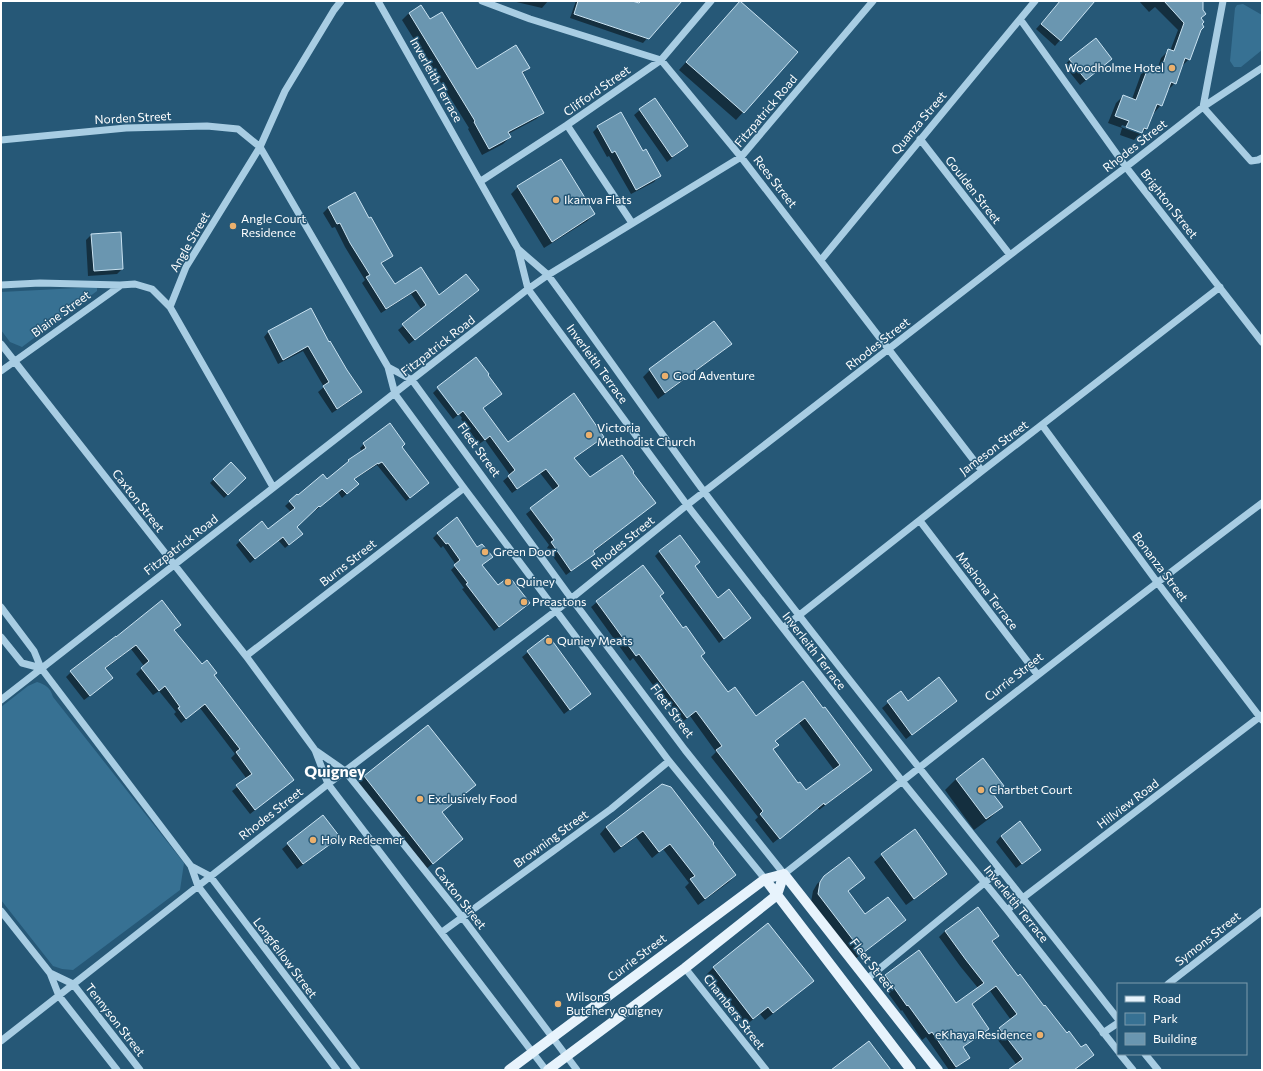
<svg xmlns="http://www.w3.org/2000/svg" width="1263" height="1071" viewBox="0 0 1263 1071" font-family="Commissioner,sans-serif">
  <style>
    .green { fill: #377193 }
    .shadow { fill: #0007; fill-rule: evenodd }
    .building { fill: #6a96b0; stroke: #cae3f2; fill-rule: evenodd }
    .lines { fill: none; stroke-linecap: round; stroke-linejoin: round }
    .minor { stroke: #a8cde3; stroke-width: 7 }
    .major { stroke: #e7f3fc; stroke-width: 10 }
    .poi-dot { fill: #ebb06d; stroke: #265877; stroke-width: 1.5 }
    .labels { text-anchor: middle; stroke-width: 3; stroke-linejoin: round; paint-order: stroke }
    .poi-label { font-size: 12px; fill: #fff; stroke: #265877; text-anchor: start }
    .street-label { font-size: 12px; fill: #fff; stroke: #265877 }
    .district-label { font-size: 16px; font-weight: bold; fill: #fff; stroke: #265877 }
  </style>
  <rect width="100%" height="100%" fill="#265877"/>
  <path class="green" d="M1243,4L1262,15V50L1241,67H1234L1230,61L1235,8L1237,5Z
    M97,287V291L22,347L10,342L1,330V292Z
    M37,682C46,685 50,687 53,697L184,863L180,890L73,970L62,969L53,966L1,900V707L28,686Z"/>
  <path class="shadow" d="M512,1H548L542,8Z
    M576,1H629L639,4L642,1H681L643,43L570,18Z
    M1061,1H1094L1055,46L1036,29Z
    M1139,1H1202L1200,19V30L1189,59L1182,66L1175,83L1167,91L1161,105L1154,113L1152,112L1146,129L1134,140L1120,135L1122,128L1108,123L1116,103L1123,96L1132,99L1141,74L1149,67L1157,70L1161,58L1168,51H1170L1178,30L1155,7L1149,12ZM1122,125L1142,132L1140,134L1121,127Z
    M421,6L430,20L477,70L528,68L522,74L543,113L536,119L508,134L510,137L503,144L482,155L468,129L469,128L402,20L409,13Z
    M733,9L797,52L736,120L679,70Z
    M1095,39L1106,64L1080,85L1064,65Z
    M640,110L687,146L667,162L634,115Z
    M598,127L642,153L659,176L654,182L631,194L609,156L607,157L593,132Z
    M518,187L594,214L587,221L544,248L511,194Z
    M355,194L368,219L392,256L381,264L394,286L421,268L439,297L473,295L409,344L398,330L422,310L411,294L381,313L362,283L365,280L345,247L335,227L332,228L323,213L328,208Z
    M91,235L122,269L117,274L88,276L86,240Z
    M269,331L329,343L361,392L356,397L332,413L318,392L324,387L303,351L278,364L264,337Z
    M730,343L723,351L658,399L643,377L650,370Z
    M486,375L501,394L482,409L507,443L603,437L598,442L573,459L589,479L632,473L655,503L593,552L589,558L566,575L547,548L549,545L526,514L554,491L540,473L512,493L503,481L510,475L485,440L479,444L461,419L462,418L438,387Z
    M437,389L458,415L453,419L433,393Z
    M364,444L401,447L428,483L406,501L377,465L353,480V488L342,498L338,492L316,510L315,509L296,527L297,538L285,548L278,540L250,563L236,545L240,541L268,530L291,512L285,506L297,495L327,481L349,461L362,452L360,448Z
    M230,463L245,478L224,498L210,483Z
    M438,533L477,549L481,565L498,587L524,608L494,631L462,589L464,588L451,570L456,565L443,546L441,548L433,538Z
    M660,551L694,566L718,599L744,622L719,643L655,556Z
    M659,596L700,656L728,693L756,718L803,683L865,775L819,810L818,808L773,843L755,820L758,817L711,757L716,752L690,716L681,723L633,658L630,661L591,607L597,602ZM799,723L834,770L806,791L798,785L772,750L777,745L775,741Z
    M180,624L174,630L201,666L213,676L293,780L250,814L232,791L247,779L231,758L235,754L200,708L181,723L174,714L176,712L159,691L153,695L136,674L144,666L131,649L105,669L107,683L84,700L66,677L71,672Z
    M548,636L590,694L564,714L522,657Z
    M901,692L908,702L955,701L906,739L882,708Z
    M428,726L474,785L441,813L462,839L425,870L357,784L364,777Z
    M983,760L1002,786L993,795L1001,807L990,818L974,830L945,790L956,779Z
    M662,785L712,844L735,875L729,882L698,905L685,887L689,883L663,849L652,858L636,837L614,853L600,834L606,827Z
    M914,831L946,874L939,881L906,905L874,862L882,855Z
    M1001,836L1034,855L1016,868L996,842Z
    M333,842L297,869L282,849L288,844Z
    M825,876L864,878L847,892L865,916L904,920L897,927L855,959L811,902L813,891L817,884Z
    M768,924L813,981L805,988L765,1020L760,1014L746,1025L706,975L713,968Z
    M945,931L998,936L992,943L1018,977L1067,1035L1081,1049L1093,1055L1075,1070H1010L1017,1065L994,1035L1011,1020L990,991L971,1005L988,1028L982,1034L962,1048L969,1057L953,1070H949L926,1037L922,1040L902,1010L901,1011L880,982L886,976L919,952L956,1004L978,988L960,966L939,937Z"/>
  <path class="building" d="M578,1H632L639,3L641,1H682L649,39L574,14Z
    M740,1L798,52L744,113L686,62Z
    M1060,1H1095L1061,41L1041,24Z
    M1164,1H1203V10L1206,14L1201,18L1204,22L1202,24L1204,27L1201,30L1190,60L1185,58L1176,84L1171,82L1162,106L1157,104L1147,129L1144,128L1142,133L1126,127L1129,121L1115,116L1123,95L1136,100L1149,65L1161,70L1168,49L1174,51L1184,23Z
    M421,5L430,19L442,12L477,69L516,45L530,68L522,72L544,113L508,132L511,137L489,149L474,122L475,121L409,13Z
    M1096,38L1112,59L1086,80L1069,59Z
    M655,98L688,146L672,157L639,109Z
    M621,112L643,151L646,149L661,176L636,190L615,151L612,153L597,126Z
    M561,159L595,214L552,242L517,186Z
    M355,192L369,218L371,217L393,256L381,263L395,284L421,267L439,295L466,274L479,290L415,340L402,324L426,305L416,290L386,309L366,277L370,275L350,243L340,223L337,224L328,207Z
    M121,232L123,269L94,271L91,234Z
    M311,308L329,342L330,341L347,370L362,392L337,409L323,386L329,382L308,346L283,360L268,331Z
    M714,321L732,344L665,393L649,369Z
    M476,357L489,374L488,375L502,394L483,408L508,442L574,393L604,437L574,458L590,477L622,455L634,472L633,473L656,503L593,551L595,554L571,571L551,542L554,540L530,508L559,486L546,469L517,489L508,476L515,470L490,436L485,440L463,411L458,415L437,387Z
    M390,423L405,444L402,447L429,483L410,498L382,462L378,464V463L354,479L359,484L347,494L342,489L320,507L319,506L297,527L303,534L289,545L283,537L255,559L239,540L262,521L268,529L295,508L289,501L297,494L298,495L323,474L327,479L349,461L348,460L366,448L363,443Z
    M231,462L246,478L228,495L213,479Z
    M457,517L477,547L482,544L493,557L482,565L498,585L506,579L512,580L530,603L499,627L466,584L468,583L454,565L460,560L448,543L446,544L437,533Z
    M680,535L700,562L695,566L718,598L729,589L751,618L724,639L659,551Z
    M643,565L664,593L660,596L683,628L686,626L705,653L701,656L728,692L735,687L756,716L803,681L823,708L825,707L872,770L825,805L824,803L780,839L760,814L763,811L716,750L722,746L696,711L687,718L639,654L636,656L596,601ZM805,718L840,765L806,790L800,782L798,783L773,749L779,745L775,741Z
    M162,600L181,625L174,630L202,664L207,660L217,673L214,675L294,780L255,810L236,785L252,774L236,752L240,749L205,704L186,719L178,708L180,707L165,686L159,691L141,668L149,661L136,645L105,668L113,678L90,696L70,671L116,636V637Z
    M548,635L591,694L570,710L527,651Z
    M939,677L957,701L912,735L887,701L901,691L908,701Z
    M428,725L476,785L442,812L463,839L433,864L364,776Z
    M983,758L1004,786L993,794L1003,807L986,819L956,779Z
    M662,784L671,787L714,843L713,844L736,875L705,899L690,879L695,876L670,844L659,852L643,831L621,847L606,827Z
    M323,815L340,837L303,864L287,843Z
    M1020,821L1041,850L1022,864L1001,836Z
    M915,829L947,874L914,899L881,854Z
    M849,857L865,878L848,891L865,914L888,897L906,920L863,953L818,894L820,882L824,876Z
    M978,907L999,936L992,941L1018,976L1020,974L1044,1006L1045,1005L1067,1033L1069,1031L1081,1047L1086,1044L1094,1055L1074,1070H1008L1023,1059L999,1028L1017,1014L996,986L972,1004L989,1029L963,1047L970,1058L956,1067L932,1032L929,1034L908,1005L907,1006L885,975L919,950L956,1003L984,983L966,960L945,931Z
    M768,923L814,981L773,1013L768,1007L753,1019L713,967Z
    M869,1041L891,1070H831Z"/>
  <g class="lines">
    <path class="minor" d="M378,1L518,249L528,289L687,505L902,781L1007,910L1118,1051
      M482,1L530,19L661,60L741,157L982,471
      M1223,1L1203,107L1251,161L1258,160L1262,158
      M1020,19L1126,167L1262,342
      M567,125L632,223
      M920,139L1010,255
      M1,140L126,128L207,126L238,129L260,147L388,367L395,394L464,488L669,761L765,879
      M481,181L567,125L661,60L711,1
      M518,249L548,275C601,347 652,421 705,493C839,671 981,843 1118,1019
      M821,260L1035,1
      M1,285L40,283L120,285L135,284L152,289L170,307
      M1,344L246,656L315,750L328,784L546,1070
      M388,367L412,380L571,598L685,750L784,874C943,749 1101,624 1262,503
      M1,371L120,286
      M1042,425L1157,582L1262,720
      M273,487L170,307L186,267L260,147L285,91L334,10L341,1
      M920,521L1037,674
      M1,607L34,651L41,668L191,866L198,886L337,1070
      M783,628L982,471L1220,287
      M1,637L22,663L41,668
      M246,656L464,488
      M1,700L528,289L548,275L741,157L873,1
      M315,750L345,771L462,917L577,1070
      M191,866L210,876L357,1070
      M1007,910L1262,715
      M1,911L50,973L59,996L117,1070
      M442,932L611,809L669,761
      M685,968L766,1070
      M50,973L73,984L140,1070
      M867,979L1000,870
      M1168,984L1262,911
      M1103,1033L1118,1023
      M1,1041L328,784L557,610L687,505L1010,255L1126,167L1203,107L1262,68
      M1120,1054L1133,1070
      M1145,1054L1158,1070"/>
    <path class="major" d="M784,874L938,1070
      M765,879L911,1070
      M509,1070L765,879L784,874
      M548,1070L685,968L777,895L784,874"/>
  </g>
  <g class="poi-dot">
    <circle cx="1172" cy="68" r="4"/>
    <circle cx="556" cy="200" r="4"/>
    <circle cx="233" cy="226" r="4"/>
    <circle cx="665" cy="376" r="4"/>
    <circle cx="589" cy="435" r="4"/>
    <circle cx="485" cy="552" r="4"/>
    <circle cx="508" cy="582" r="4"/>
    <circle cx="524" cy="602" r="4"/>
    <circle cx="549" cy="641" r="4"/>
    <circle cx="981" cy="790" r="4"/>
    <circle cx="420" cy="799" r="4"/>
    <circle cx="313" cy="840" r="4"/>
    <circle cx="558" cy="1004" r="4"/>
    <circle cx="1040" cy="1035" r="4"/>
  </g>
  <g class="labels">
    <g class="poi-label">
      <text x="1164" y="72" text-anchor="end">Woodholme Hotel</text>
      <text x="564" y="204">Ikamva Flats</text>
      <text x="241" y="223">Angle Court<tspan x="241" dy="14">Residence</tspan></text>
      <text x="673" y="380">God Adventure</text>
      <text x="597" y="432">Victoria<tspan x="597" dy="14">Methodist Church</tspan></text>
      <text x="493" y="556">Green Door</text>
      <text x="516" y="586">Quiney</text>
      <text x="532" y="606">Preastons</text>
      <text x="557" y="645">Quniey Meats</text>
      <text x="989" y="794">Chartbet Court</text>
      <text x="428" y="803">Exclusively Food</text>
      <text x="321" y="844">Holy Redeemer</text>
      <text x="566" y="1001">Wilsons<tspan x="566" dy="14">Butchery Quigney</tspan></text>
      <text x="1032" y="1039" text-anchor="end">eKhaya Residence</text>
    </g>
    <g class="street-label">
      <text transform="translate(436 80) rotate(61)" y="4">Inverleith Terrace</text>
      <text transform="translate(597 91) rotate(-35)" y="4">Clifford Street</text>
      <text transform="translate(766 111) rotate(-50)" y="4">Fitzpatrick Road</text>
      <text transform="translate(133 118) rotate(-3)" y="4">Norden Street</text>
      <text transform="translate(919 123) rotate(-50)" y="4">Quanza Street</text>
      <text transform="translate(1135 146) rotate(-38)" y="4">Rhodes Street</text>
      <text transform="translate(775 182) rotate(52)" y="4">Rees Street</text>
      <text transform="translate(973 190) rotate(52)" y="4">Goulden Street</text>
      <text transform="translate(1169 204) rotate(52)" y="4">Brighton Street</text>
      <text transform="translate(190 242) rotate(-60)" y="4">Angle Street</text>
      <text transform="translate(61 314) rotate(-36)" y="4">Blaine Street</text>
      <text transform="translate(878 344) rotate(-38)" y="4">Rhodes Street</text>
      <text transform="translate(438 346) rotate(-38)" y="4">Fitzpatrick Road</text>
      <text transform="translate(597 364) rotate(54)" y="4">Inverleith Terrace</text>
      <text transform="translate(994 448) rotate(-37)" y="4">Jameson Street</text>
      <text transform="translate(479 450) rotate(54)" y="4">Fleet Street</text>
      <text transform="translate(138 501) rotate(52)" y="4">Caxton Street</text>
      <text transform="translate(623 543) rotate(-39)" y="4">Rhodes Street</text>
      <text transform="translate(181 545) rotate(-38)" y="4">Fitzpatrick Road</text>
      <text transform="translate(348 563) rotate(-38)" y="4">Burns Street</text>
      <text transform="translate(1160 567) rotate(53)" y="4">Bonanza Street</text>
      <text transform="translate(987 591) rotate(53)" y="4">Mashona Terrace</text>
      <text transform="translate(814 651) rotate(52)" y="4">Inverleith Terrace</text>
      <text transform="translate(1014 677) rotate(-38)" y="4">Currie Street</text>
      <text transform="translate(672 711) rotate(53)" y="4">Fleet Street</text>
      <text transform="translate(1128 804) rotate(-37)" y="4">Hillview Road</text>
      <text transform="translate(271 814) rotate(-38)" y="4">Rhodes Street</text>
      <text transform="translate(551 839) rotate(-36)" y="4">Browning Street</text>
      <text transform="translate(460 898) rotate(52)" y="4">Caxton Street</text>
      <text transform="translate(1016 904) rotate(51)" y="4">Inverleith Terrace</text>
      <text transform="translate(1208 939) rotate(-38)" y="4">Symons Street</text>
      <text transform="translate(285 958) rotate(53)" y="4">Longfellow Street</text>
      <text transform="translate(637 958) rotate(-37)" y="4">Currie Street</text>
      <text transform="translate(872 965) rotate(52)" y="4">Fleet Street</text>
      <text transform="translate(734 1012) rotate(52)" y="4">Chambers Street</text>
      <text transform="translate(115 1020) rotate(52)" y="4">Tennyson Street</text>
    </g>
    <g class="district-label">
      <text x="335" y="777">Quigney</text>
    </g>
  </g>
  <rect width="1263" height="1071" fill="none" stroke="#ffffff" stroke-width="4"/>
  <rect x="1117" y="983" width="130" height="72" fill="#265877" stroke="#7d9bad"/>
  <rect x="1125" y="996" width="20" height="6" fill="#e7f3fc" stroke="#7d9bad"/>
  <text x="1153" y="1003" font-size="12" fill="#ffffff">Road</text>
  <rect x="1125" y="1013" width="20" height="12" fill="#377193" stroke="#7d9bad"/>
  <text x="1153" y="1023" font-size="12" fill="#ffffff">Park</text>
  <rect x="1125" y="1033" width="20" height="12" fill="#6a96b0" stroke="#7d9bad"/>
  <text x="1153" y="1043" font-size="12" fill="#ffffff">Building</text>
</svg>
